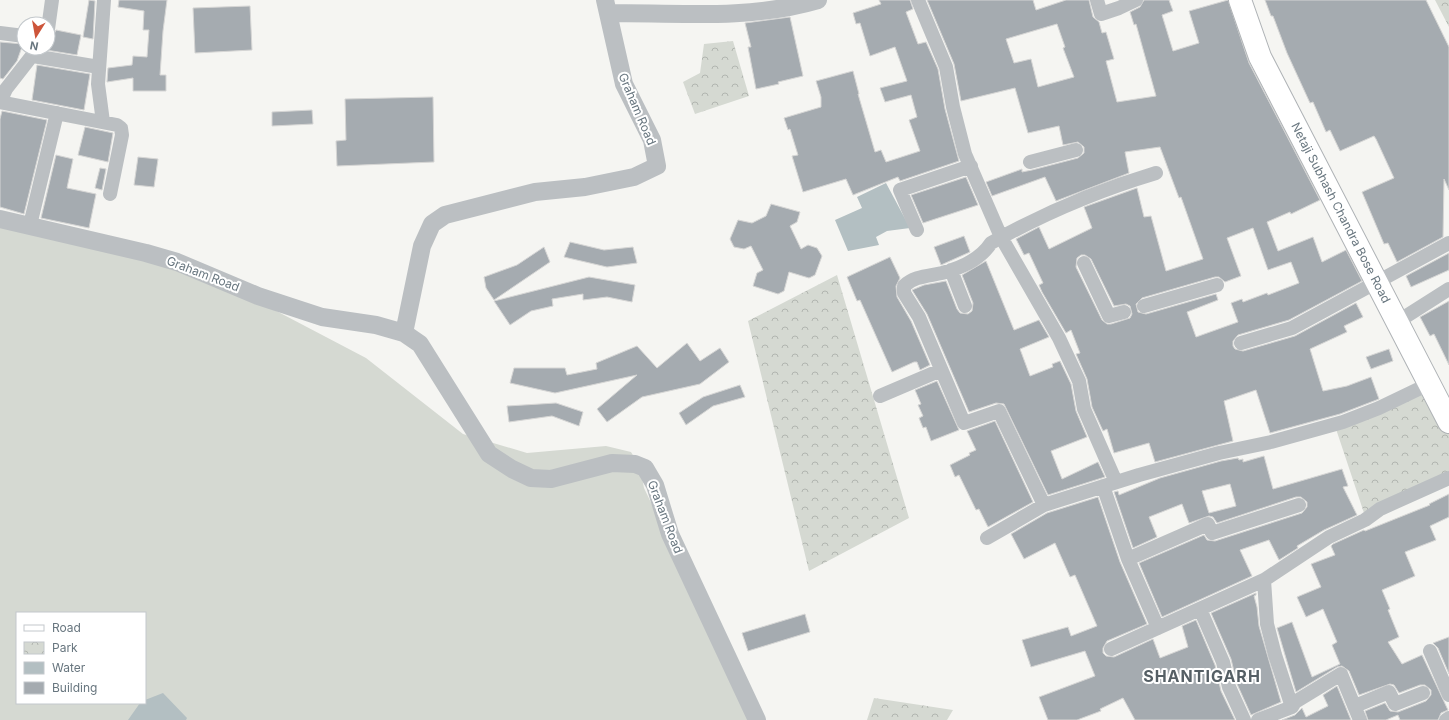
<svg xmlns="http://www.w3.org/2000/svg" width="1449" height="720" viewBox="0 0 1449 720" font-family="Inter,sans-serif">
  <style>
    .grass { fill: #d5d9d2; fill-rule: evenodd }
    .park { fill: url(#park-crowns) }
    .water { fill: #b3bfc2 }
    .building { fill: #a5abb0; stroke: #d6d6d5; fill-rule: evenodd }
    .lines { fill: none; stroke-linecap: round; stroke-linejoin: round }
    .primary-casing { stroke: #afb3b6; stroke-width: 24 }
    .minor { stroke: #bbbfc2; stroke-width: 14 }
    .tertiary { stroke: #bbbfc2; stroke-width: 18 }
    .primary { stroke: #fff; stroke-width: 22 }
    .labels { text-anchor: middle; stroke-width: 4; stroke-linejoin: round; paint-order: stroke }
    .street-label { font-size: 12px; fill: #68767f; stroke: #fff }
    .district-label { font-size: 16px; font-weight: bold; letter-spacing: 1px; fill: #555f65; stroke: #fff }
  </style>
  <defs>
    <pattern id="park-crowns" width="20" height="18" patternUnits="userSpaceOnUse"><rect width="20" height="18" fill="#d5d9d2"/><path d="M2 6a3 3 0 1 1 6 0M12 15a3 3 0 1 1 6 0" fill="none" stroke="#b1b5b0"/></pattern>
  </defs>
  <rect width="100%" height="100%" fill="#f5f5f2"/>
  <path class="grass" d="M0,221L181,261L366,358L463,434L527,453L606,446L631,452L640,467L644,488L724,655L763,720H0ZM17,613H145V703H17Z"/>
  <path class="park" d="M1435,0H1449V27Z
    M733,41L749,96L695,114L683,82L700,73L704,44Z
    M837,275L909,518L809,571L748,321Z
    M1426,390L1449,433V474L1364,513L1336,429Z
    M874,698L953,710L947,720H867Z"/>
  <path class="water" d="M886,183L910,228L887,231L876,237L879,245L848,251L835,220L862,208L857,197Z
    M163,693L187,718L186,720H128L140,703H145V700Z"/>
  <path class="building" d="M89,0L95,1L93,39L83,37Z
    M119,0H167L163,31L160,75H166V91H133V78L107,82L108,68L132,65L133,56L147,57L149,30H143L144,11L118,7Z
    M879,0H910L913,9L906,12L918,44L926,42L938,69L945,109L959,161L900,181L898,177L853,195L846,179L803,192L792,156L798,155L790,129L788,130L784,118L821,107V97L816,81L853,71L859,94H858L875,152L881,150L886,162L920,151L909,120L917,117L911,95L885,102L880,88L907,81L895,47L870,56L860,23L856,24L853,13L881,4Z
    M927,0H1033L1036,10L1066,0H1089L1093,17L1099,22L1102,33L1106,32L1114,59L1106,61L1117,102L1156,96L1136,24L1134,25L1130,12L1140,7L1144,0H1169L1173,11L1162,15L1173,51L1199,43L1189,11L1228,0L1249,63L1320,200L1291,214L1290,212L1267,222L1278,251L1313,237L1322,262L1346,250L1362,281L1289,320L1238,335L1233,341V346L1235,349L1243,351L1295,336L1356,303L1363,317L1344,326L1347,332L1310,349L1323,391L1347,386L1371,377L1379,399L1340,414L1270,433L1256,390L1224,401L1233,441L1155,462L1149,443L1114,453L1107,429L1103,431L1092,407L1087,379L1076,354L1080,353L1071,330L1066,333L1042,292L1039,285L1043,283L1029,253L1024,255L1016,239L1039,227L1049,249L1092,228L1084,207L1137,188L1144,217L1151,216L1166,271L1203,259L1181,197L1179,198L1160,147L1125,152L1129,173L1056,201L1045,177L992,196L986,182L1022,169V172L1032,170L1078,158L1084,153V147L1078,142L1063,145L1059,126L1028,133L1015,88L961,101L954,64ZM1057,24L1065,47L1063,48L1074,77L1038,87L1031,59L1014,63L1006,39ZM1253,228L1268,270L1291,262L1299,283L1268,295L1267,293L1243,302L1242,299L1231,303L1238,322L1196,337L1187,312L1218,300L1216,294L1146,314L1138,312L1136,304L1142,298L1215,277H1219L1225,282L1241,276L1227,238ZM1081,255H1085L1091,259L1114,306L1126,304L1130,306L1132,314L1130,318L1111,324H1107L1102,320L1076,267L1077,258Z
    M1265,0H1426L1449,47V190L1444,179L1443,237L1397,262L1388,243L1384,244L1362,192L1394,178L1376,139L1374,136L1340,151L1330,130L1326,132L1313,102L1310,103L1287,53L1273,16H1271Z
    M250,6L252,50L195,53L193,8Z
    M790,17L803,76L778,82L779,84L756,89L748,47H751L745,23Z
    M56,30L81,35L77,55L46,50L48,48V37L54,34Z
    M0,42L23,44L17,61L3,79L0,78Z
    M37,65L90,74L84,110L32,100Z
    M433,97L434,162L337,166L336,141L346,140L345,99Z
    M312,110L313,124L272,126V112Z
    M2,111L47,120L24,214L0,207V119Z
    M85,127L113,133L108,162L78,155Z
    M56,155L73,159L67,188L96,194L89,228L41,218Z
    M138,157L158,159L154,187L134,185Z
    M100,168L106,169L102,190L95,188Z
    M966,177L978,205L923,223L911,195Z
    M771,204L800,212L797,222L790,226L801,249L808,245L817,248L822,256L815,275L809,278L789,272L784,291L778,294L753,286L757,273L763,270L751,246L744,249L734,247L730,239L738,220L752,223L766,216Z
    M964,236L970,252L941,265L934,247Z
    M570,242L604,250L633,247L637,263L607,267L564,257Z
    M544,247L550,262L494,300L486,288L484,277L517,265Z
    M1449,253V270L1411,287L1406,276Z
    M890,257L900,278L896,286L897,297L911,321L930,365L920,370L917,362H914L892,372L860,300L857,301L847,277Z
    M986,261L1014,330L1039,320L1049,337L1020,349L1030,376L1053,367L1052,364L1060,361L1071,384L1076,411L1087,437L1051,451L1062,479L1098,462L1105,477L1048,495L1004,404L996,403L969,412L927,314L912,290L924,285L946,281L957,309L960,313L968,314L972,311L973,303L962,275Z
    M589,277L635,285L632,302L607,297L583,300V294L552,299L553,306L531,311L510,325L494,301Z
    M1449,301V365L1434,334L1430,336L1420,317Z
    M687,343L700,361L720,348L729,362L700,384L642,397L607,422L597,409L637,375L555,393L510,383L514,368H565L567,375L597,369L596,363L637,346L657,368Z
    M1389,349L1393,361L1371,369L1366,357Z
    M937,381L959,430L931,441L926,427L923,428L919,418L923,416L918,405L921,404L915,390Z
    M740,385L745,397L713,406L686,425L679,413L703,397Z
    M556,403L583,412L579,426L552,416L509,422L507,406Z
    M995,421L1033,502L988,527L979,509L976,510L959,475L955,477L950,465L970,455L969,453L976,450L967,431Z
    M1264,456L1273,489L1342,469L1348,486L1343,487L1357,515L1324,530L1297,546L1298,548L1279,560L1269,540L1240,550L1252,576L1162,617L1139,563L1204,535L1207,540L1215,541L1302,513L1307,507V502L1301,497H1296L1217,523L1213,517L1209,516L1189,523L1182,504L1149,517L1157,537L1133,548L1114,492L1118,491L1119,495L1160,478L1221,461L1238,458L1239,460L1243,459V462ZM1230,484L1236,506L1209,513L1202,491Z
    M1449,494V517L1430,526L1436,540L1405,552L1415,576L1382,590L1390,609L1388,610L1399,637L1388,642L1402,664L1422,655L1448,710L1441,713L1438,720H1400L1398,715L1386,720H1368L1365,711L1385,703L1390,711L1398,712L1426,701L1431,695V690L1425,685H1420L1399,693L1394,685L1390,684L1359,695L1349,671L1342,666L1337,667L1296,692L1277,628L1292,622L1312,677L1340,664L1332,645L1337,642L1323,609L1306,617L1297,597L1321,587L1311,564L1335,555L1331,546L1333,544L1364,530L1365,531L1430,505L1429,504Z
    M1098,497L1120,562L1147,624L1107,641L1103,648V653L1106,656L1114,657L1153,639L1160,658L1188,647L1182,626L1196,620L1215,665L1221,691L1235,720H1135L1123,698L1100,709L1101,711L1077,720H1048L1039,697L1095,676L1085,651L1031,667L1022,640L1068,627L1071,636L1097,626L1075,575L1070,577L1055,543L1024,559L1011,534L1047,513Z
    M1256,593V595L1254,596L1257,607L1259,626L1281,702L1251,715L1237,684L1231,659L1211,613Z
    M805,614L810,632L748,651L742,633Z
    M1449,637V674L1438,648L1433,643Z
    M1337,686L1351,720H1282L1295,715L1302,708L1306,717L1328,706L1323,695Z"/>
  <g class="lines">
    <g class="primary-casing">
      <g id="primary">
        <path id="s1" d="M1240,0L1260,57L1449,422"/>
      </g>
    </g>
    <path class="minor" d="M918,0L946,67L953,107L965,154L1001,237L1059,338L1079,381L1084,409L1116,482
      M1097,0L1101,14L1119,8L1136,0
      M48,29L52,0
      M0,33L24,36
      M33,56L99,67
      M0,102L117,125L121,128L122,135L110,194
      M0,102L6,89L38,48
      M103,122L98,84L104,0
      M1030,162L1076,150
      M30,225L57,113
      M917,230L900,190L971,166
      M1084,263L1109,316L1124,312
      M951,270L965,306
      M1144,306L1217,285
      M1397,322L1449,289
      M1241,343L1292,328L1449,243
      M880,396L941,370
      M1103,486L1128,559L1158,628
      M1044,505L999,411L964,423L919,317L904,293V286C914,276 929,276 942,273C961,268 980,260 991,243C1046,212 1096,191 1156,173
      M987,538L1044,505L1139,475L1219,453L1271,442L1343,422L1379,408L1429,384
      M1128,559L1208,524L1212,533L1299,505
      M1264,580L1267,624L1275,655L1292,707
      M1200,609L1223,662L1229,687L1244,720
      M1111,649L1264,580L1329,537L1365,520L1380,509L1449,478
      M1430,651L1449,695
      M1355,706L1389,692L1395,704L1423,693
      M1258,720L1292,707L1295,702L1341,674L1360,720
      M1446,720L1449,718"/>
    <path class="tertiary" d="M609,13C678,13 750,20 818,0
      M0,219L146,253L177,262L258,296L322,317L376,325L404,333L420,344L489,454L512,469L531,478L551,479L612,463L635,464L645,468L655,485L670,534L757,720
      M404,333L422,246L432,224L445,215L535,192L585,187L634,177L657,166L652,140L624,84L605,0"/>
    <use href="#primary" class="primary"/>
  </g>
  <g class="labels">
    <g class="street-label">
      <text transform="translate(637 109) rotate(67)" y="4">Graham Road</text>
      <text dy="4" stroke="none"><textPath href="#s1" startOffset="236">Netaji Subhash Chandra Bose Road</textPath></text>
      <text transform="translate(203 274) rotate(21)" y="4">Graham Road</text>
      <text transform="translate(665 517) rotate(69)" y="4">Graham Road</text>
    </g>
    <g class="district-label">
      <text x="1202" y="682">SHANTIGARH</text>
    </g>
  </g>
  <rect x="16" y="612" width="130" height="92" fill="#ffffff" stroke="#c3c8cc"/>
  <rect x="24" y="625" width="20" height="6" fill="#ffffff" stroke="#c3c8cc"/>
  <text x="52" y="632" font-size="12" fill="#68767f">Road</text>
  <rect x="24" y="642" width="20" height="12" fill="url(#park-crowns)" stroke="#c3c8cc"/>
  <text x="52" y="652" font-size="12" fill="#68767f">Park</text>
  <rect x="24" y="662" width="20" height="12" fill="#b3bfc2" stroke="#c3c8cc"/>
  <text x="52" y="672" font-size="12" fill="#68767f">Water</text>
  <rect x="24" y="682" width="20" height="12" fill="#a5abb0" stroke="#c3c8cc"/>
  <text x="52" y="692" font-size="12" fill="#68767f">Building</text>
  <g transform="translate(36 36) rotate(191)"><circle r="19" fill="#ffffff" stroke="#c3c8cc"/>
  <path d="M0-3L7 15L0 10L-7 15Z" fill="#cd553a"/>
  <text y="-6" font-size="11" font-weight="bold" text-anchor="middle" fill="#68767f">N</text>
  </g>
</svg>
